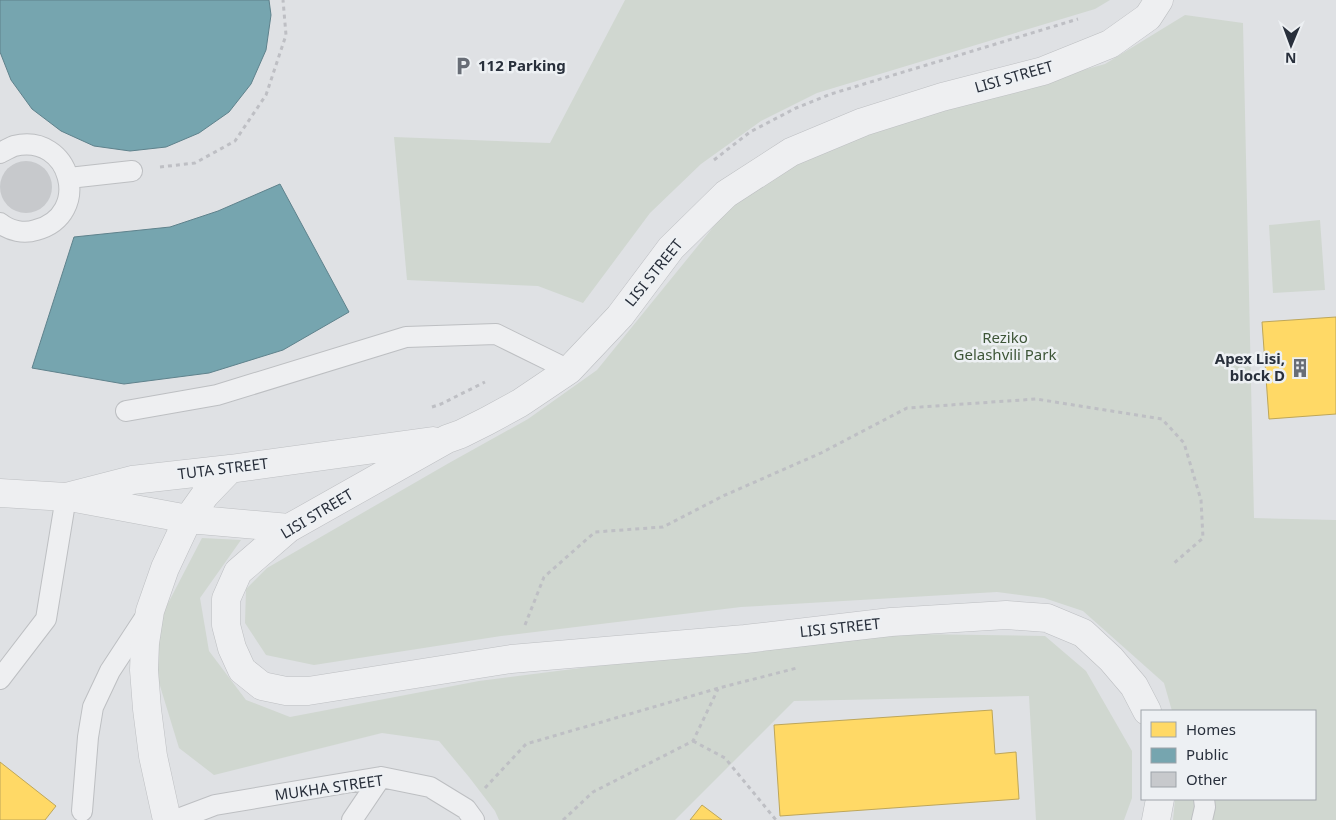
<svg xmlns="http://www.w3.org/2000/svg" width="1336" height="820" viewBox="0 0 1336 820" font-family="'Noto Sans',sans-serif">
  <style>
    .green { fill: #d0d7d0 }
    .homes { fill: #ffd966; stroke: #bea659 }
    .public { fill: #76a5af; stroke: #5f828c }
    .building { fill: #c7c9cc }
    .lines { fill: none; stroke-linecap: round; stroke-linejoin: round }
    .lane-casing { stroke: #bdbfc2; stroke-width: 22 }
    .street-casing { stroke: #bdbfc2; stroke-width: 29 }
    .path { stroke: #bebfc4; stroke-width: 3; stroke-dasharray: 4 4; stroke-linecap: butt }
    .lane { stroke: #eeeff1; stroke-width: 20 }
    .street { stroke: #eeeff1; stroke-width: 28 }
    .labels { text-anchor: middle; stroke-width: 5; stroke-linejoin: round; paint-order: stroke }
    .poi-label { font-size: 15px; font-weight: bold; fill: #282f3b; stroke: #edf0f3; text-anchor: start }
    .street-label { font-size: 15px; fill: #282f3b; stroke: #edf0f3 }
    .park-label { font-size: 15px; fill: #3d5537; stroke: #edf0f3 }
  </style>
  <rect width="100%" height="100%" fill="#dfe1e4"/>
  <path class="green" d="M625,0H1110L1095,9L817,93L761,121L701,164L650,213L583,303L538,286L407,280L394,137L550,143Z
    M1185,15L1243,23L1254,518L1336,520V820H1173L1175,799H1315V711H1172L1164,683L1083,611L1044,598L997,592L741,607L501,636L314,665L266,655L245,623L246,589L267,568L449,463L528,419L597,370L727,210L791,163L876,128L1105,64Z
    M1320,220L1325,290L1273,293L1269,225Z
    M202,538L241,540L200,598L209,651L246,700L290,717L479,681L777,643L910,634L1045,636L1086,671L1132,751V798L1124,820H1036L1029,696L794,701L675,820H499L495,811L469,777L439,741L382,733L214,775L179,748L153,663L164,611Z"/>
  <path class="homes" d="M1336,317V414L1269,419L1262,322Z
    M992,710L995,754L1016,752L1019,799L780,816L774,725Z
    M0,762L56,806L45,820H0Z
    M702,805L722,820H690Z"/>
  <path class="public" d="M0,0H269L271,15L266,50L251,84L229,112L199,133L166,147L130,151L94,146L61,131L32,109L11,80L0,52Z
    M280,184L349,312L283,350L209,373L124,384L32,368L74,237L170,227L218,211Z"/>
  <path class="building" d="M0 187a26 26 0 1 1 52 0a26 26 0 1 1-52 0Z"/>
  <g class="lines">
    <g class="lane-casing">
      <path id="lane" d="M0,153C4,151 9,148 14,146C71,132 93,215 36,230C24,234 10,231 0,223
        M69,178L132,171
        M126,411L217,395L406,337L496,334L569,370
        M0,679L46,619L66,497
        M82,811L88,737L93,707L110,671L146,616
        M175,820L215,805L381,777L430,787L466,809L474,820
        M352,820L381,777
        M1202,820L1205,807L1204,799"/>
    </g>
    <g class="street-casing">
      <path id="street" d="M0,493L66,497L132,480L230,469L433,441
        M75,498L188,519L289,528
        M1147,711L1134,686L1111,659L1083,633L1047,618L1006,615L891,622L745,639L511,659L308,691H286L262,686L242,670L232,648L226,625V599L238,572L289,528L447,439L461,434L487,421L520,403L569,370L620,316L671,248L726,194L791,152L863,122L942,97L1043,71L1110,44L1148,17L1159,0
        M167,820L153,756L147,709L144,670L145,643L150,611L165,568L188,519L205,495L230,469
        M1156,820L1160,799"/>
    </g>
    <path class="path" d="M714,160L750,132L796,108L831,94L1078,19
      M160,167L195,163L235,141L266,95L286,35L283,0
      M432,407L441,404L485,382
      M525,625L544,577L595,532L663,527L723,496L821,453L907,408L1036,399L1162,419L1184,443L1201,500L1203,538L1173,564
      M693,741L725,758L776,820
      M485,788L526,744L719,688L797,668
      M563,820L593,792L693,741L718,689"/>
    <use href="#lane" class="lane"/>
    <use href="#street" class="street"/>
  </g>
  <defs>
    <g id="parking-bare" transform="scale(1.5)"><path d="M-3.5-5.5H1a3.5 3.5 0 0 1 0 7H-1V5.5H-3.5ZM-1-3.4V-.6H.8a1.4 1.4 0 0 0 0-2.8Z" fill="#686d76" stroke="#edf0f3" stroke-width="2.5" paint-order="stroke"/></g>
    <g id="building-bare" transform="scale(1.5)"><path d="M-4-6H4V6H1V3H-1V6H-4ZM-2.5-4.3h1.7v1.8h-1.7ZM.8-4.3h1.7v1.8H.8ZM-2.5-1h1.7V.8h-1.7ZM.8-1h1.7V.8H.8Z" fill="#686d76" stroke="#edf0f3" stroke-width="2.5" paint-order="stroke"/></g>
  </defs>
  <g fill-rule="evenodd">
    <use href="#parking-bare" x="463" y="66"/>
    <use href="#building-bare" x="1300" y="368"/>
  </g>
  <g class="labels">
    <g class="poi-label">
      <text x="478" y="71">112 Parking</text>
      <text x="1285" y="364" text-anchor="end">Apex Lisi,<tspan x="1285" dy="17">block D</tspan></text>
    </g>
    <g class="street-label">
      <text transform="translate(1014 77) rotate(-16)" y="5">LISI STREET</text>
      <text transform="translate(654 273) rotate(-51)" y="5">LISI STREET</text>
      <text transform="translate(223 469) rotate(-7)" y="5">TUTA STREET</text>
      <text transform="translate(317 514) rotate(-31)" y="5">LISI STREET</text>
      <text transform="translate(840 628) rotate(-6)" y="5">LISI STREET</text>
      <text transform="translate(329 788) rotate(-8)" y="5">MUKHA STREET</text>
    </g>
    <g class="park-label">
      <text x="1005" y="343">Reziko<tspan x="1005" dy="17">Gelashvili Park</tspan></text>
    </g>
  </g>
  <rect x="1141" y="710" width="175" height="90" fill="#edf0f3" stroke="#9ea3a9"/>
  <rect x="1151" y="722" width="25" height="15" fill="#ffd966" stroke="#9ea3a9"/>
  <text x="1186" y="735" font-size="15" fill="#282f3b">Homes</text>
  <rect x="1151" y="748" width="25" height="15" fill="#76a5af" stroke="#9ea3a9"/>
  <text x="1186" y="760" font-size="15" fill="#282f3b">Public</text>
  <rect x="1151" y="772" width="25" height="15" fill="#c7c9cc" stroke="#9ea3a9"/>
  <text x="1186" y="785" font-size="15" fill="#282f3b">Other</text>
  <g transform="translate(1291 45) rotate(181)" stroke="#edf0f3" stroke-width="4" paint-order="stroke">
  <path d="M0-4L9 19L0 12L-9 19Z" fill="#282f3b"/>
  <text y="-8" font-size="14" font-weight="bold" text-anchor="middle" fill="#282f3b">N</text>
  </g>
</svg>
